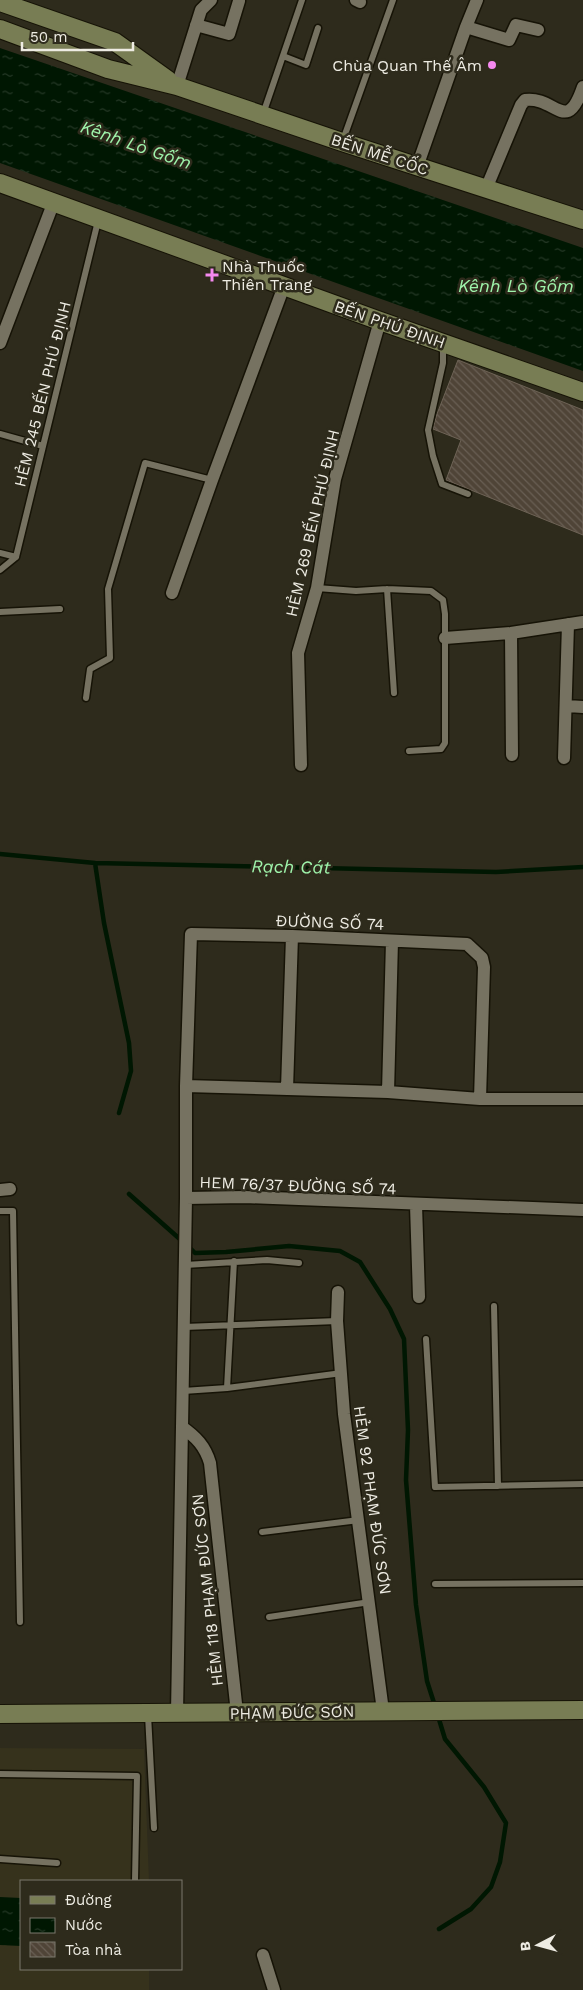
<svg xmlns="http://www.w3.org/2000/svg" width="583" height="1990" viewBox="0 0 583 1990" font-family="'Work Sans',sans-serif">
  <style>
    .built { fill: #36321c }
    .water { fill: url(#water-ripples) }
    .lines { fill: none; stroke-linecap: round; stroke-linejoin: round }
    .stream { stroke: #001702; stroke-width: 4.5 }
    .building { fill: url(#building-back-hatch); stroke: #6e6356 }
    .lane-casing { stroke: #161306; stroke-width: 9 }
    .street-casing { stroke: #161306; stroke-width: 15 }
    .secondary-casing { stroke: #161306; stroke-width: 20 }
    .lane { stroke: #767261; stroke-width: 6 }
    .street { stroke: #767261; stroke-width: 12 }
    .secondary { stroke: #787d54; stroke-width: 18 }
    .poi-dot { fill: #f589ef; stroke: #2e2b1c; stroke-width: 2 }
    .labels { text-anchor: middle; stroke-width: 5; stroke-linejoin: round; paint-order: stroke }
    .poi-label { font-size: 16px; fill: #eeece3; stroke: #2e2b1c; text-anchor: end }
    .street-label { font-size: 16px; fill: #eeece3; stroke: #2e2b1c }
    .water-label { font-size: 18px; font-style: italic; fill: #9ff4ab; stroke: #2e2b1c }
  </style>
  <defs>
    <pattern id="water-ripples" width="26" height="14" patternUnits="userSpaceOnUse" patternTransform="scale(1.25)"><rect width="26" height="14" fill="#001702"/><path d="M2 4q2-2 4 0t4 0M15 11q2-2 4 0t4 0" fill="none" stroke="#263927"/></pattern>
    <pattern id="building-back-hatch" width="6" height="6" patternUnits="userSpaceOnUse" patternTransform="scale(1.25)"><rect width="6" height="6" fill="#4f4437"/><path d="M-1 5l2 2M0 0l6 6M5-1l2 2" fill="none" stroke="#695f54"/></pattern>
  </defs>
  <rect width="100%" height="100%" fill="#2e2b1c"/>
  <path class="built" d="M0,1748L144,1749L149,1881H21V1969H149V1990H0Z"/>
  <path class="water" d="M0,48L583,248V371L0,163Z
    M0,1897L21,1898V1946L0,1945Z"/>
  <g class="lines">
    <path class="stream" d="M0,854L95,863L496,872L583,867
      M95,863L104,923L129,1043L131,1071L119,1113
      M129,1194L182,1241
      M188,1246L195,1253L226,1252L289,1246L340,1251L360,1262L390,1309L404,1339L408,1430L406,1480L416,1605L427,1681L435,1706
      M438,1716L445,1739L484,1787L506,1823L500,1862L491,1887L471,1909L439,1929"/>
  </g>
  <path class="building" d="M458,360L583,410V535L446,480L461,440L433,429L437,414Z"/>
  <g class="lines">
    <g class="lane-casing">
      <path id="lane" d="M283,56L306,65L318,28
        M263,114L302,0
        M343,140L393,0
        M443,344V363L428,430L433,456L442,484L468,494
        M0,434L43,446
        M0,553L16,557L98,221
        M0,570L16,557
        M317,588L356,591L387,589L431,591L443,600L445,614V743L441,749L409,751
        M387,589L394,693
        M0,612L60,609
        M86,698L90,669L110,658L108,589L145,463L212,480
        M0,1211H13L20,1622
        M234,1261L227,1388L342,1373
        M185,1265L267,1260L299,1263
        M494,1306L498,1486
        M184,1327L337,1321
        M426,1339L435,1487L583,1484
        M183,1391L227,1388
        M262,1532L359,1520
        M435,1584L583,1583
        M269,1617L370,1602
        M148,1715L154,1828
        M0,1774L137,1776L135,1881
        M0,1859L57,1863"/>
    </g>
    <g class="street-casing">
      <path id="street" d="M356,0L360,2
        M196,25L229,34L239,1
        M466,27L477,0
        M177,86L201,10L211,0
        M417,167L466,27L509,40L516,25L538,30
        M486,189L521,105L525,100C556,96 566,136 583,87
        M0,343L53,204
        M172,593L212,480L284,286
        M511,633L512,755
        M445,638L511,633L583,622
        M567,706L583,707
        M564,758L568,624
        M301,765L298,653L317,588L335,479L380,321
        M186,1086L388,1092L480,1099H583
        M287,1089L292,936
        M388,1092L392,941
        M480,1099L484,967L482,958L467,944L292,936L191,934L186,1086V1198L245,1197L583,1210
        M0,1190L10,1189
        M416,1205L419,1297
        M338,1292L337,1321L344,1414L383,1711
        M182,1427C196,1437 205,1446 210,1463L237,1713
        M177,1713L186,1198
        M263,1955L274,1990"/>
    </g>
    <g class="secondary-casing">
      <path id="secondary" d="M0,2L115,42L168,80
        M0,29L108,69L177,86L342,142L583,220
        M0,183L380,321L583,392
        M0,1714L583,1710"/>
    </g>
    <use href="#lane" class="lane"/>
    <use href="#street" class="street"/>
    <use href="#secondary" class="secondary"/>
  </g>
  <g class="poi-dot">
    <circle cx="492" cy="65" r="5"/>
    <path d="M209.5 267.5h5v5h5v5h-5v5h-5v-5h-5v-5h5z"/>
  </g>
  <g class="labels">
    <g class="poi-label">
      <text x="482" y="71">Chùa Quan Thế Âm</text>
      <text x="222" y="272" text-anchor="start">Nhà Thuốc<tspan x="222" dy="18">Thiên Trang</tspan></text>
    </g>
    <g class="street-label">
      <text transform="translate(380 154) rotate(18)" y="6">BẾN MỄ CỐC</text>
      <text transform="translate(390 324) rotate(19)" y="6">BẾN PHÚ ĐỊNH</text>
      <text transform="translate(42 394) rotate(-76)" y="6">HẺM 245 BẾN PHÚ ĐỊNH</text>
      <text transform="translate(312 523) rotate(-77)" y="6">HẺM 269 BẾN PHÚ ĐỊNH</text>
      <text transform="translate(330 922) rotate(2)" y="6">ĐƯỜNG SỐ 74</text>
      <text transform="translate(298 1185) rotate(2)" y="6">HEM 76/37 ĐƯỜNG SỐ 74</text>
      <text transform="translate(373 1500) rotate(82)" y="6">HẺM 92 PHẠM ĐỨC SƠN</text>
      <text transform="translate(207 1590) rotate(-96)" y="6">HẺM 118 PHẠM ĐỨC SƠN</text>
      <text transform="translate(292 1712) rotate(-1)" y="6">PHẠM ĐỨC SƠN</text>
    </g>
    <g class="water-label">
      <text transform="translate(136 145) rotate(19)" y="6">Kênh Lò Gốm</text>
      <text x="516" y="292">Kênh Lò Gốm</text>
      <text transform="translate(291 867) rotate(1)" y="6">Rạch Cát</text>
    </g>
  </g>
  <rect x="20" y="1880" width="162" height="90" fill="#2e2b1c" stroke="#7b786c"/>
  <rect x="30" y="1896" width="25" height="8" fill="#787d54" stroke="#7b786c"/>
  <text x="65" y="1905" font-size="15" fill="#eeece3">Đường</text>
  <rect x="30" y="1918" width="25" height="15" fill="url(#water-ripples)" stroke="#7b786c"/>
  <text x="65" y="1930" font-size="15" fill="#eeece3">Nước</text>
  <rect x="30" y="1942" width="25" height="15" fill="url(#building-back-hatch)" stroke="#7b786c"/>
  <text x="65" y="1955" font-size="15" fill="#eeece3">Tòa nhà</text>
  <g transform="translate(538 1945) rotate(264)" stroke="#2e2b1c" stroke-width="4" paint-order="stroke">
  <path d="M0-4L9 19L0 12L-9 19Z" fill="#eeece3"/>
  <text y="-8" font-size="14" font-weight="bold" text-anchor="middle" fill="#eeece3">B</text>
  </g>
  <path d="M22 42v8h111v-8" fill="none" stroke="#eeece3" stroke-width="2.5"/>
  <text x="30" y="42" font-size="15" fill="#eeece3" stroke="#2e2b1c" stroke-width="4" paint-order="stroke">50 m</text>
</svg>
